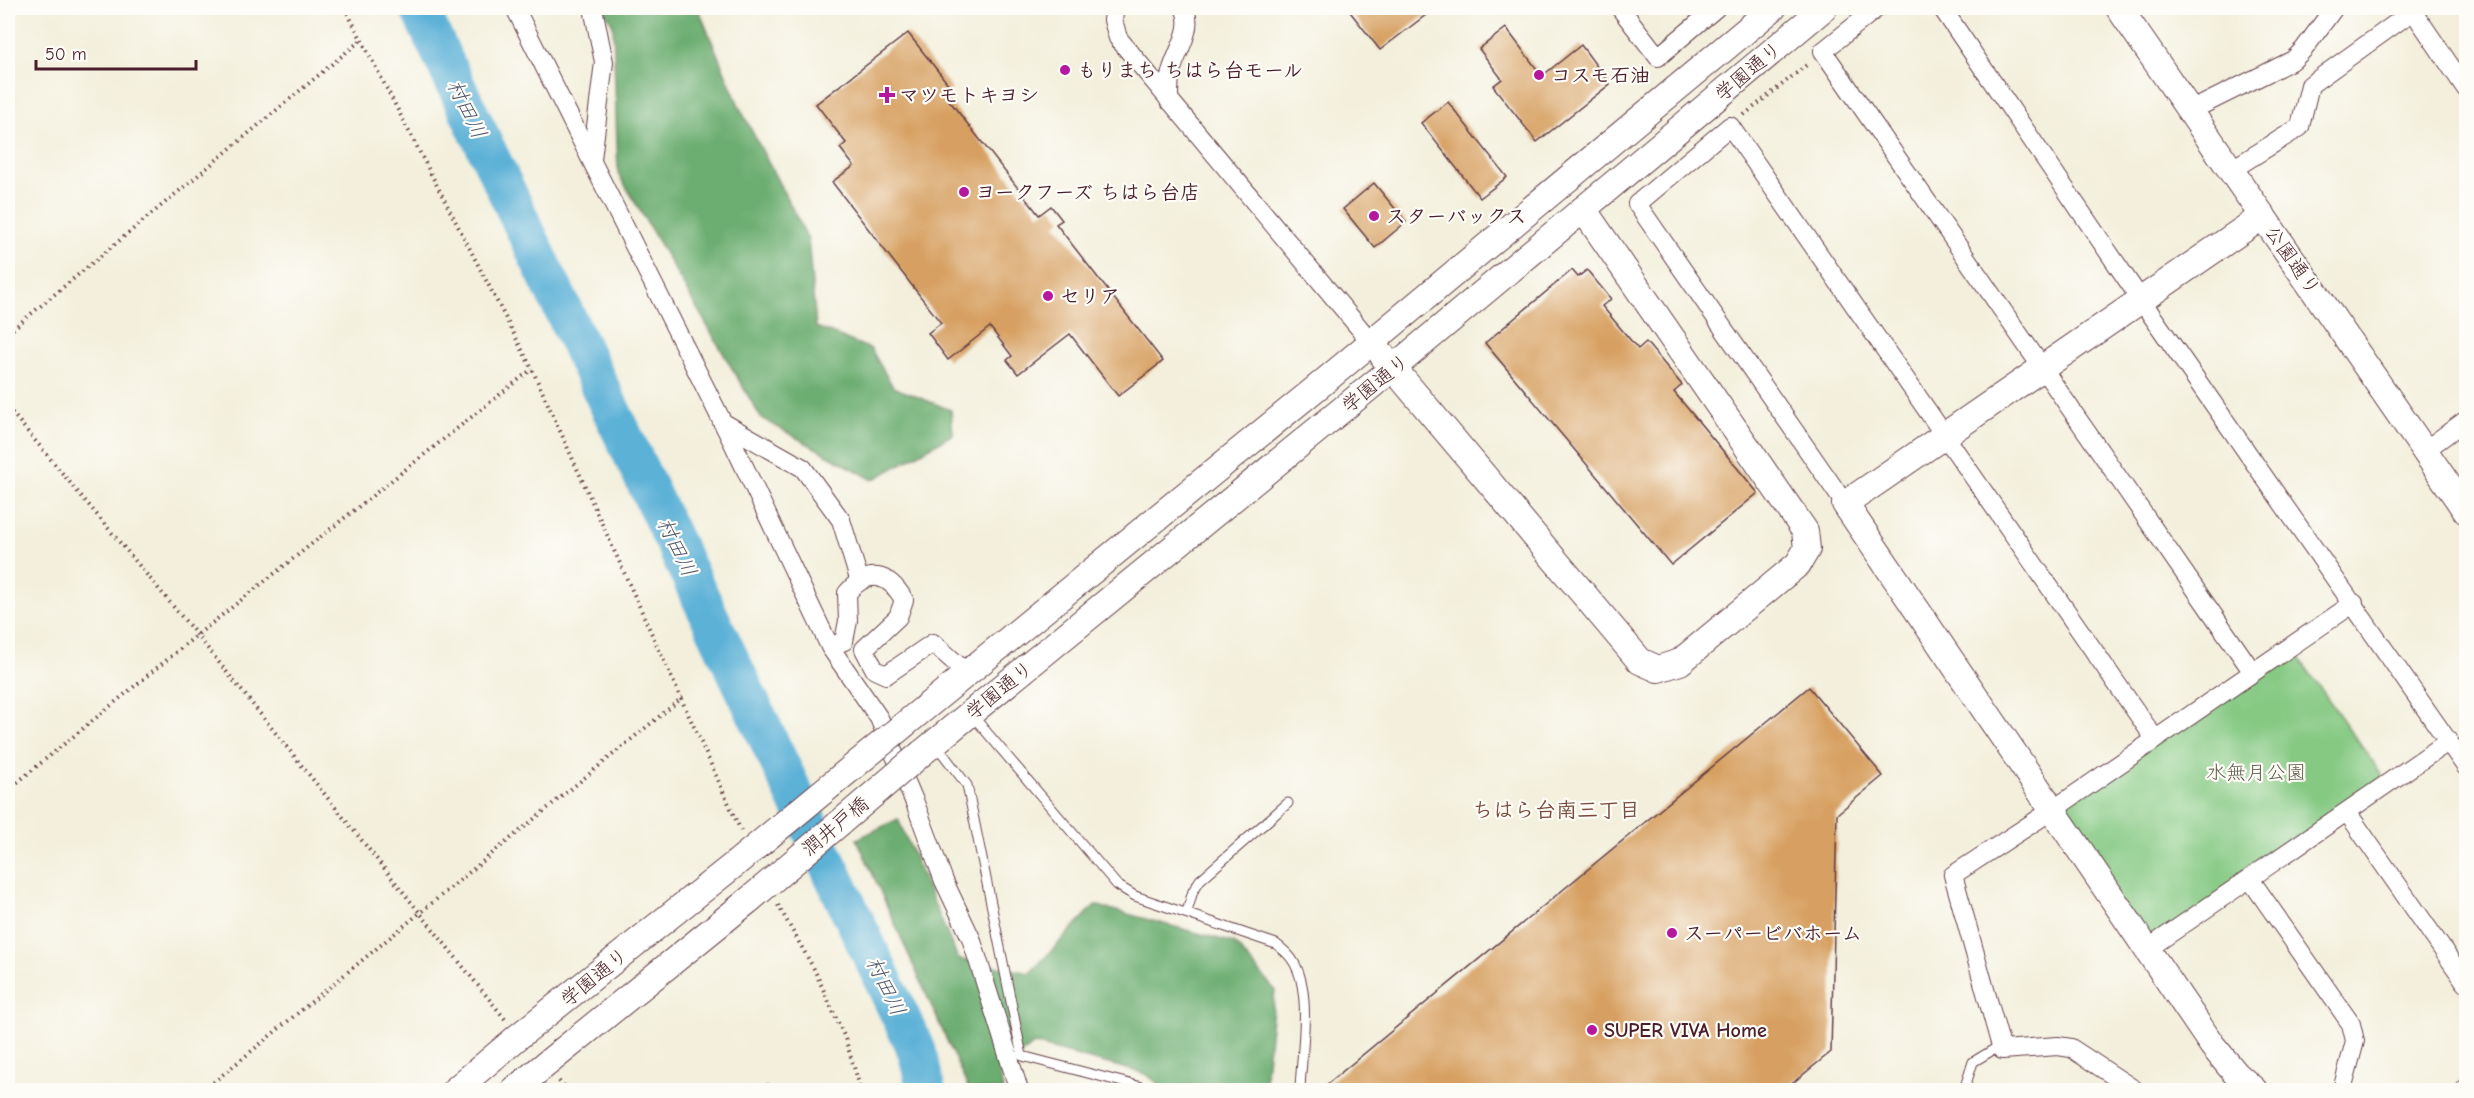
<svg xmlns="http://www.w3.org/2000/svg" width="2474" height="1098" viewBox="0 0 2474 1098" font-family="'Comic Neue','Klee One',sans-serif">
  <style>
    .green { fill: #85c983; stroke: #687457; stroke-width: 1.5 }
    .forest { fill: #6cad71; stroke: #5b664e; stroke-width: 1.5 }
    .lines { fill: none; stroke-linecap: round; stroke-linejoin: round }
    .river { stroke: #5bb1d7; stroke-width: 39 }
    .building { fill: #d7a062 }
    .lane-casing { stroke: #633e46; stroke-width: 11 }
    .street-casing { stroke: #633e46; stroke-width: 20 }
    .secondary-casing { stroke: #633e46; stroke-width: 28 }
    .path { stroke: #633e46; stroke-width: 4; stroke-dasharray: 1.5 4.5; stroke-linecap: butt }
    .lane { stroke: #fff; stroke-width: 9 }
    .street { stroke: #fff; stroke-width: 18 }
    .secondary { stroke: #fff; stroke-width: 26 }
    .secondary-bridge-casing { stroke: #633e46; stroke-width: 28; stroke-linecap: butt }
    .secondary-bridge { stroke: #fff; stroke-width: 26 }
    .poi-dot { fill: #b5179e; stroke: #fdfcf7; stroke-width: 2 }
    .labels { text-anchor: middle; stroke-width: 4.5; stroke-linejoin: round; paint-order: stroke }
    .poi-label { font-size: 20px; font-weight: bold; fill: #4a1f2b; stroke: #fdfcf7; text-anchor: start }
    .street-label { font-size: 20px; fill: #4a1f2b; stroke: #fdfcf7 }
    .park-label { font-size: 20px; fill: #5f5a4a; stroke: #fdfcf7 }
    .water-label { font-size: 21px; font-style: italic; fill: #515970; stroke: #fdfcf7 }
    .neighbourhood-label { font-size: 21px; font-weight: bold; fill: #7b4c3e; stroke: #fdfcf7 }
  </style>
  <rect width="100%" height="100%" fill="#fdfcf7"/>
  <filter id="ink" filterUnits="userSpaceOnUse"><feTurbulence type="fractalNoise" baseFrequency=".0167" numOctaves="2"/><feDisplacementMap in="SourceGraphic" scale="12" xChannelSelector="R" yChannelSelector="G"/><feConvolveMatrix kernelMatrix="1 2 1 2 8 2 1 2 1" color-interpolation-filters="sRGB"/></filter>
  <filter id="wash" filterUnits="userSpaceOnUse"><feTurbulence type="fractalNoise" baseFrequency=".008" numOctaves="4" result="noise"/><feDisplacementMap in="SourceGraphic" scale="24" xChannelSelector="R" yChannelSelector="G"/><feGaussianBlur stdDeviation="1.35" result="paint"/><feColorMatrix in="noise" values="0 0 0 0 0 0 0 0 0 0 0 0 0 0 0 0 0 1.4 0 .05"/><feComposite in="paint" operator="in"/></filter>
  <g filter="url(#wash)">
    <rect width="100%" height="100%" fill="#f3efdc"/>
    <path class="green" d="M2290,645L2388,784L2146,950L2051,811Z"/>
    <path class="forest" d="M603,8H698L740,108L808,239L816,327L871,349L893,387L951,410L953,434L873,480L761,418L618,173L613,25Z
      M898,819L958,959L1030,973L1095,905L1234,943L1275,990L1264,1090H1166L1146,1074L1034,1044L999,1070L1003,1090H969L857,839Z"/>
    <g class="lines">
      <path class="river" d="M419,8L917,1051L926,1090"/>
    </g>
    <g id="blocks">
      <path class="building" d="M1347,8H1435L1380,50Z
        M1506,28L1542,76L1581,45L1610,84L1537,142L1493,86L1502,79L1479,49Z
        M908,33L952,89L945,95L1039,215L1051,206L1062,220L1056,224L1163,361L1118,396L1070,334L1018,374L1007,360L1012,356L990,327L948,360L928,333L941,323L832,182L854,166L840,148L846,143L816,104Z
        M1448,102L1507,177L1480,198L1421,123Z
        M1374,183L1406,222L1375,248L1343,209Z
        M1572,270L1578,277L1587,270L1611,299L1602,306L1638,349L1646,342L1682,385L1674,392L1758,493L1671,565L1485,343Z
        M1809,687L1883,776L1837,814L1831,1052L1784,1090H1320Z"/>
    </g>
  </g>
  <g filter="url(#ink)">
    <use href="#blocks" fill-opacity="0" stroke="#633e46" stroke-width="1.5"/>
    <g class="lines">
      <g class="lane-casing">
        <path id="lane" d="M972,715L1117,885L1135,896L1276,944C1282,949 1289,954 1293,961C1313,991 1301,1055 1300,1090
          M936,745L967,785L1022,1056L1153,1090
          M1187,912L1193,891L1200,880L1288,803
          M1964,1090L1973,1062L2001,1045"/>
      </g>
      <g class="street-casing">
        <path id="street" d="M515,8L733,443L830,647L879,718L915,803L944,881L971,938L1019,1090
          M1115,8L1113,20L1118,38L1371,342
          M1620,8L1658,57L1716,8
          M1877,8L1823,51L2252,671
          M1942,8L2141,300L2466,767
          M1169,101C1169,93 1169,85 1170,77C1173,55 1196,30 1184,8
          M2190,111L2293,60L2304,49L2334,8
          M592,159L604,62L593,8
          M2231,170L2300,127L2310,85L2413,11L2466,89
          M722,422L803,468L841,520L859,579
          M2424,451L2466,420
          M1845,504L1637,204L1730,126L2155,739
          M830,647L844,641L848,621L847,593C868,569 888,572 904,600L898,617L864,649L875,670L886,675L933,643L967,673
          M2347,812L2466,983
          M2250,879L2351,1024L2355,1041L2342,1090
          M2146,950L2449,741
          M2135,1090L2071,1048L2058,1046L2002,1050L1953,875L2051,811L2354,603
          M2466,1090V1088"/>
      </g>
      <g class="secondary-casing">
        <path id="secondary" d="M2119,8L2466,511
          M1383,356L1640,661L1658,669L1680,662L1798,564L1807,549L1805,531L1583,209
          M905,724L1320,385L1773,8
          M922,753L1393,368L1824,8
          M455,1090L519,1036L735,864
          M514,1090L749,900
          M2254,1090L2236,1074L2212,1045L1845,504L2263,216"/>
      </g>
      <path class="path" d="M345,8L532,369L741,831
        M1744,115L1809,63
        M8,333L361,40
        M8,408L197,635L505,1019
        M8,790L197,635L532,369
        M778,905L814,969L845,1038L861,1090
        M559,1081L567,1090
        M204,1090L683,697
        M756,1090L768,1085L791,1090"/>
      <use href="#lane" class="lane"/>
      <use href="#street" class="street"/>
      <use href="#secondary" class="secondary"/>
      <g class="secondary-bridge-casing">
        <path id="secondary-bridge" d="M735,864L905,724
          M749,900L922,753"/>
      </g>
      <use href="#secondary-bridge" class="secondary-bridge"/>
    </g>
  </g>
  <g class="poi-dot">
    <circle cx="1065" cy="70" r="6"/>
    <circle cx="1539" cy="75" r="6"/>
    <path d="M884 86h6v6h6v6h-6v6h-6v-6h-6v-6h6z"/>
    <circle cx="964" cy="192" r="6"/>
    <circle cx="1374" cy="216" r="6"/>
    <circle cx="1048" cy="296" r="6"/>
    <circle cx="1672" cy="933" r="6"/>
    <circle cx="1592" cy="1030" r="6"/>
  </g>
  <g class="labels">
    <g class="poi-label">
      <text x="1077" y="77">もりまち ちはら台モール</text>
      <text x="1551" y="82">コスモ石油</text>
      <text x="899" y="102">マツモトキヨシ</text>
      <text x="976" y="199">ヨークフーズ ちはら台店</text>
      <text x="1386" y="223">スターバックス</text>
      <text x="1060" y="303">セリア</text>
      <text x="1684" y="940">スーパービバホーム</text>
      <text x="1604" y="1037">SUPER VIVA Home</text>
    </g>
    <g class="street-label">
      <text transform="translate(1748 71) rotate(-40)" y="7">学園通り</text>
      <text transform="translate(2293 260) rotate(55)" y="7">公園通り</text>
      <text transform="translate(1375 383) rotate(-39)" y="7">学園通り</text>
      <text transform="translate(999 690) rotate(-39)" y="7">学園通り</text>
      <text transform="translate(835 826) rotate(-40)" y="7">潤井戸橋</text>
      <text transform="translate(594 977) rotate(-39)" y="7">学園通り</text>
    </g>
    <g class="park-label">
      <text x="2256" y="779">水無月公園</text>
    </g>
    <g class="water-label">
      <text transform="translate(467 109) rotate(64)" y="7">村田川</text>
      <text transform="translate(677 547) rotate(64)" y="7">村田川</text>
      <text transform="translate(886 986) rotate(64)" y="7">村田川</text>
    </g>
    <g class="neighbourhood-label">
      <text x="1556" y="817">ちはら台南三丁目</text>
    </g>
  </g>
  <rect width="2474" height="1098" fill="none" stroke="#fdfcf7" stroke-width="30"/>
  <path d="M36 60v9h160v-9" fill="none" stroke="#4a1f2b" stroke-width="3"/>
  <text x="45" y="60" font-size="18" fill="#4a1f2b" stroke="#fdfcf7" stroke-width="4.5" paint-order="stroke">50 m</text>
</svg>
